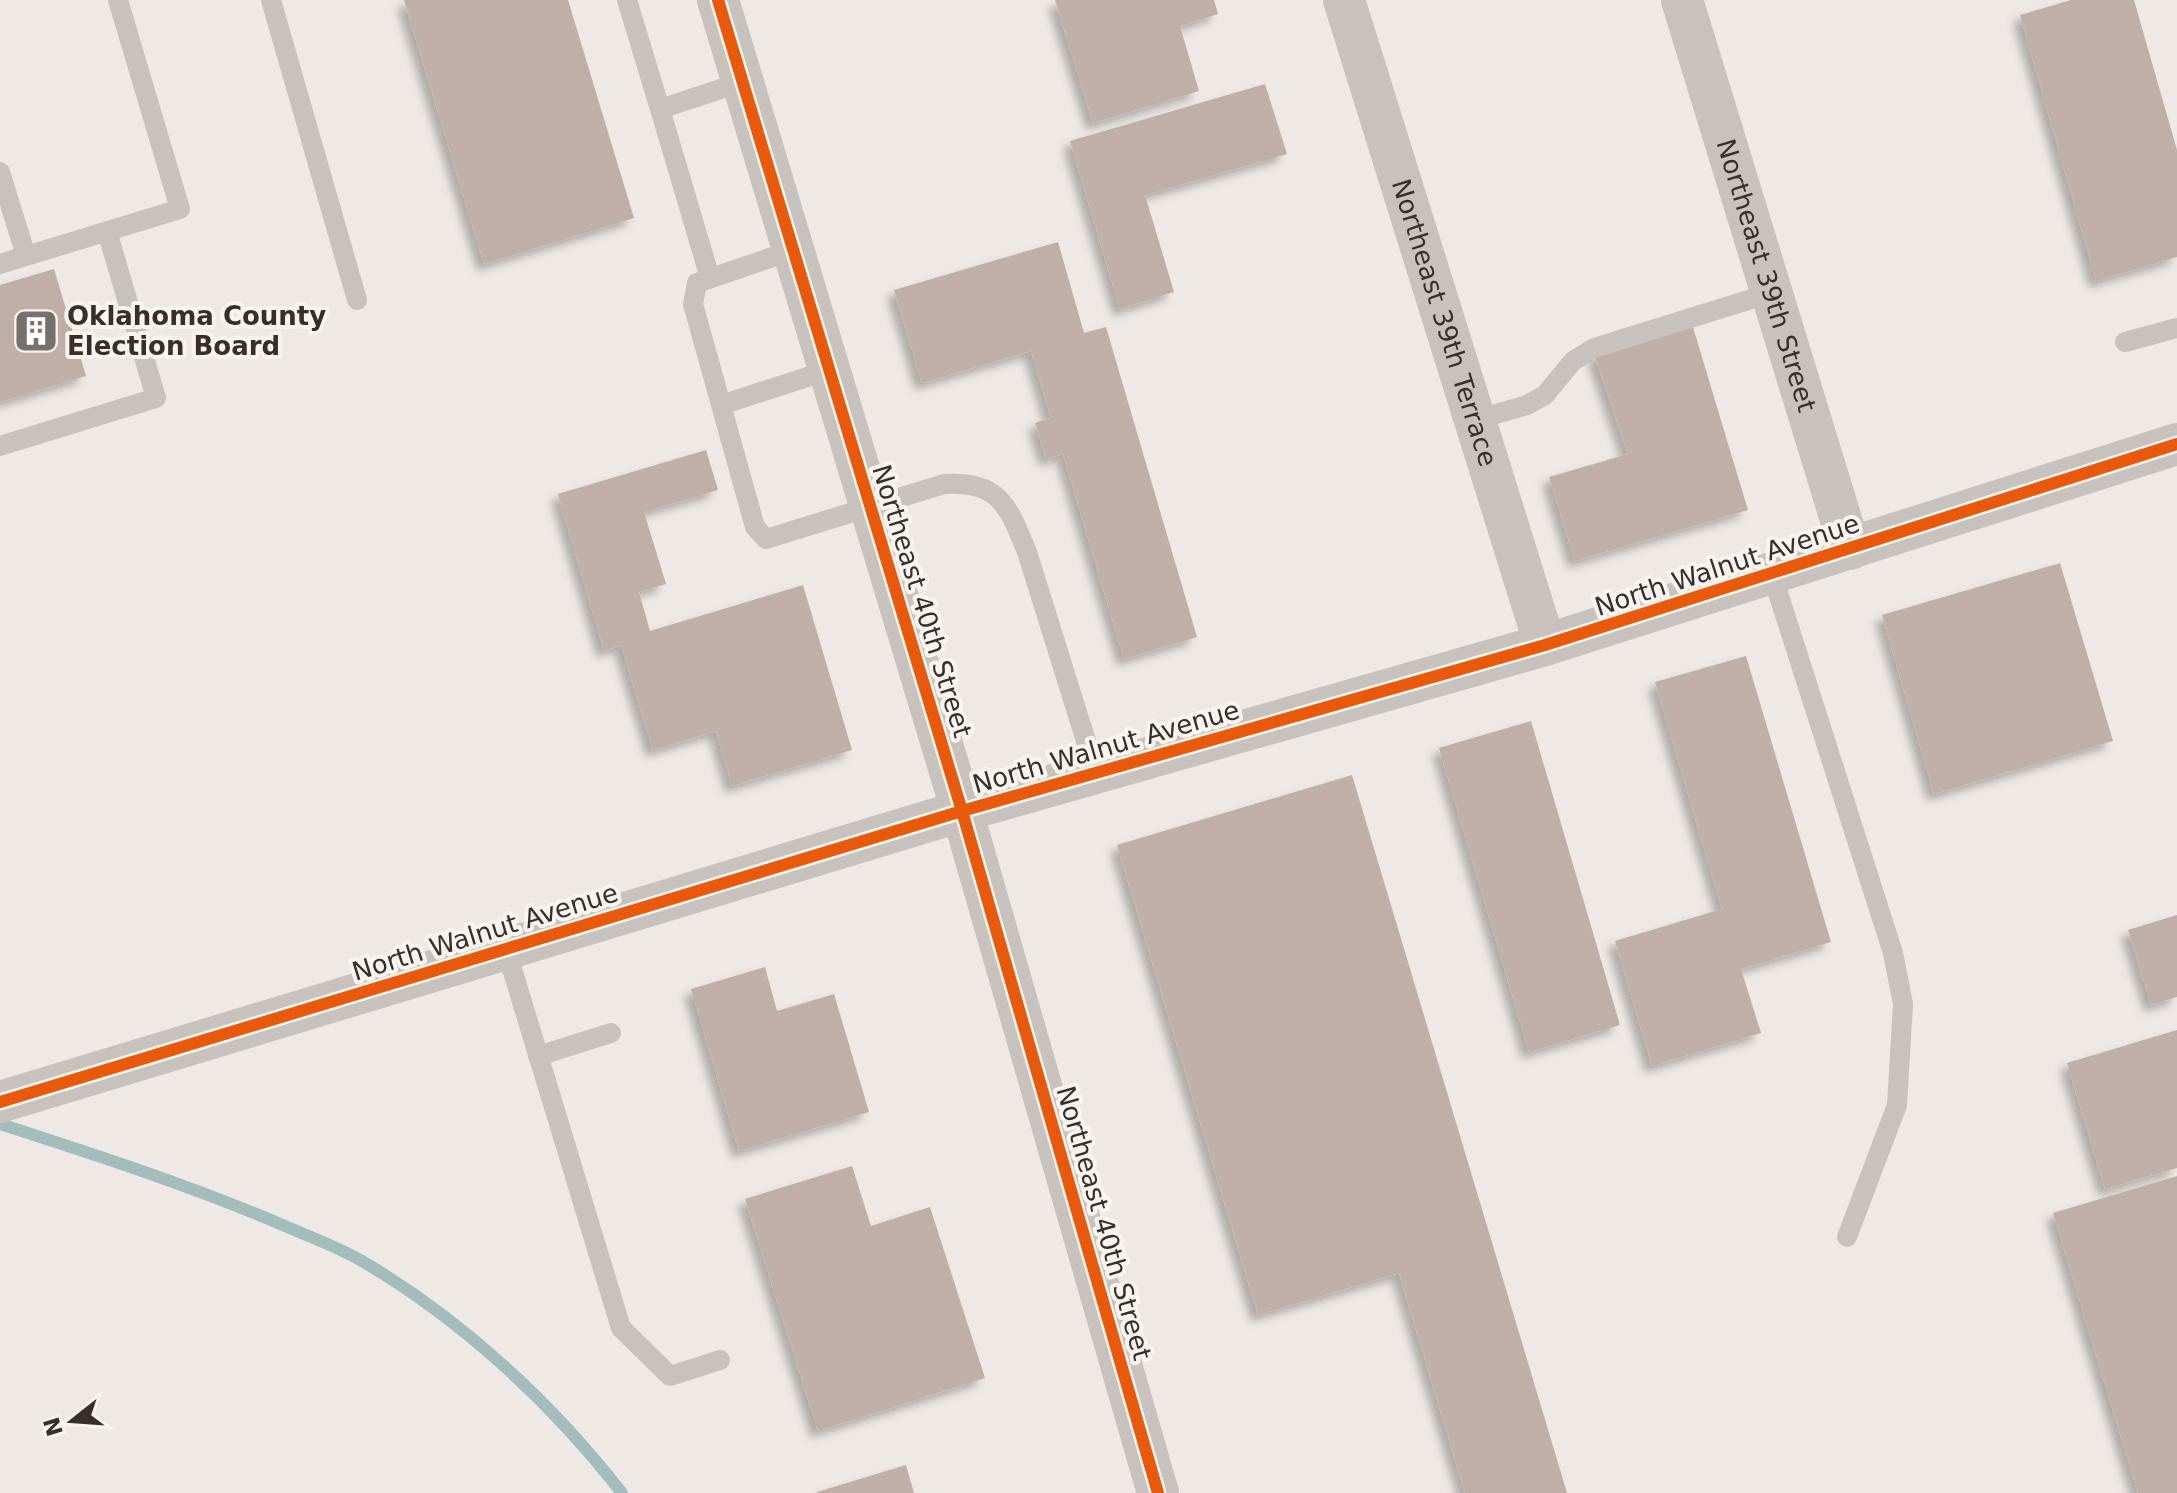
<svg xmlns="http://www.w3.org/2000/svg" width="2177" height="1493" viewBox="0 0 2177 1493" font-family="'DejaVu Sans',sans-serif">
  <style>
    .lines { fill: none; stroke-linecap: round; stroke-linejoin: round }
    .stream { stroke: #a3bdbc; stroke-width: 12 }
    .building { fill: #c0afa8; filter: url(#shadow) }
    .lane { stroke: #c7c2bd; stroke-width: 20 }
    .street { stroke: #c7c2bd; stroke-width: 42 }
    .cycleway-casing { stroke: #f9f4ed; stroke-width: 17 }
    .cycleway { stroke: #e8590c; stroke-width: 12 }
    .labels { text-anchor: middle; stroke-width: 8; stroke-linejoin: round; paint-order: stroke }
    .street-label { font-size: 26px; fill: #382f2c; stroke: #f9f4ed }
    .poi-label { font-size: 26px; font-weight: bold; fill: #382f2c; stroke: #f9f4ed; text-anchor: start }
  </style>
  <defs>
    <filter id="shadow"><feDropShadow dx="-7" dy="7" stdDeviation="4" flood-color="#0004"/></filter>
  </defs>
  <rect width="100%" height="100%" fill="#eee9e4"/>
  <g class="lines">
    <path class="stream" d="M0,1124C96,1155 192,1186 285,1226C310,1237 338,1247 362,1261C461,1319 551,1402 622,1493"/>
  </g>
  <path class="building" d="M404,0H568L634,218L484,264Z
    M1055,0H1214L1218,14L1180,26L1199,91L1093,123Z
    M2071,0H2134L2177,150V257L2096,281L2020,15Z
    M1265,84L1287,154L1145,195L1174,292L1120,309L1070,141Z
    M1058,242L1084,333L1106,327L1197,637L1124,659L1063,454L1046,459L1035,423L1051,418L1031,351L922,383L894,290Z
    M54,269L86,376L0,402V285Z
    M1692,324L1748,510L1575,561L1549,477L1628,454L1594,354Z
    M706,450L718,490L644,512L666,584L639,592L650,631L803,585L852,750L732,786L716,731L653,750L621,645L604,651L558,494Z
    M2060,563L2113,741L1934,794L1882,615Z
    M1746,656L1831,942L1741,969L1761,1033L1652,1066L1615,941L1722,909L1655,682Z
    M1531,721L1620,1025L1529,1052L1439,748Z
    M1352,775L1567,1493H1465L1399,1273L1258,1315L1117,845Z
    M2177,915V997L2151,1005L2128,930Z
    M765,967L777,1011L834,994L869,1112L739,1151L691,989Z
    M2177,1030V1168L2105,1189L2067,1063Z
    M852,1166L871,1226L930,1207L985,1378L818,1431L745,1199Z
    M2177,1176V1493H2138L2053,1213Z
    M906,1465L914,1493H817V1492Z"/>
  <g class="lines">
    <path class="lane" d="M271,0L357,300
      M627,0L660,109
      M0,172L26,256L0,264
      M793,250L697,283L693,304L755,527L766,539L944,484C999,481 1008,505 1027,552L1096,773
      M26,256L180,209L118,0
      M710,278L660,109L742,82
      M2125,342L2177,328
      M721,405L829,370
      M1475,420L1527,405L1545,395L1573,361L1594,348L1771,293
      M0,446L156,398L107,231
      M1772,574L1893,953L1903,1004L1897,1105L1847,1237
      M506,949L621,1328L670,1376L720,1360
      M538,1056L611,1033"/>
    <g class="street">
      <path d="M718,0L962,811L1158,1493"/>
      <path id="s1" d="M1344,0L1545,645"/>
      <path id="s2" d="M1682,0L1850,549"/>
      <path d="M0,1102L962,811L1545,645L2177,444"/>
    </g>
    <g class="cycleway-casing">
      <path id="cycleway" d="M718,0L962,811L1158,1493
        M0,1102L962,811L1545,645L2177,444"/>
    </g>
    <use href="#cycleway" class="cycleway"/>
  </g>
  <defs>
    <g id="building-square" transform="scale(2.3)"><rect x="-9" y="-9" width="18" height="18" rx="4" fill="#78706c" stroke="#f9f4ed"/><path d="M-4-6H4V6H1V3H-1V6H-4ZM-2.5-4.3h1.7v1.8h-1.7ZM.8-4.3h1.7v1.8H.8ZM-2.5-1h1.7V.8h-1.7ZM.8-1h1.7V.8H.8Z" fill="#fff"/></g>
  </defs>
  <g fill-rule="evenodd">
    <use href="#building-square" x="36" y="331"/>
  </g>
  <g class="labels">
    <g class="street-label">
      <text dy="9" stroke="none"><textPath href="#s2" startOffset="288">Northeast 39th Street</textPath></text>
      <text dy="9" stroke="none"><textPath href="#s1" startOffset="338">Northeast 39th Terrace</textPath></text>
      <text transform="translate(1727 565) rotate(-18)" y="9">North Walnut Avenue</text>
      <text transform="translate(922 601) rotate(73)" y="9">Northeast 40th Street</text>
      <text transform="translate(1106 747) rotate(-16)" y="9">North Walnut Avenue</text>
      <text transform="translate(485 932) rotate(-17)" y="9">North Walnut Avenue</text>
      <text transform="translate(1104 1223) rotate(74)" y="9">Northeast 40th Street</text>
    </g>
    <g class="poi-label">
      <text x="67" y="325">Oklahoma County<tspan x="67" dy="30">Election Board</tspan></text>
    </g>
  </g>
  <g transform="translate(72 1421) rotate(253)" stroke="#f9f4ed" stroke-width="6" paint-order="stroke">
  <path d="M0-6L14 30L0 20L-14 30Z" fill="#382f2c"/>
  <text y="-12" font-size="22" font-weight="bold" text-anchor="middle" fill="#382f2c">N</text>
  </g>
</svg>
